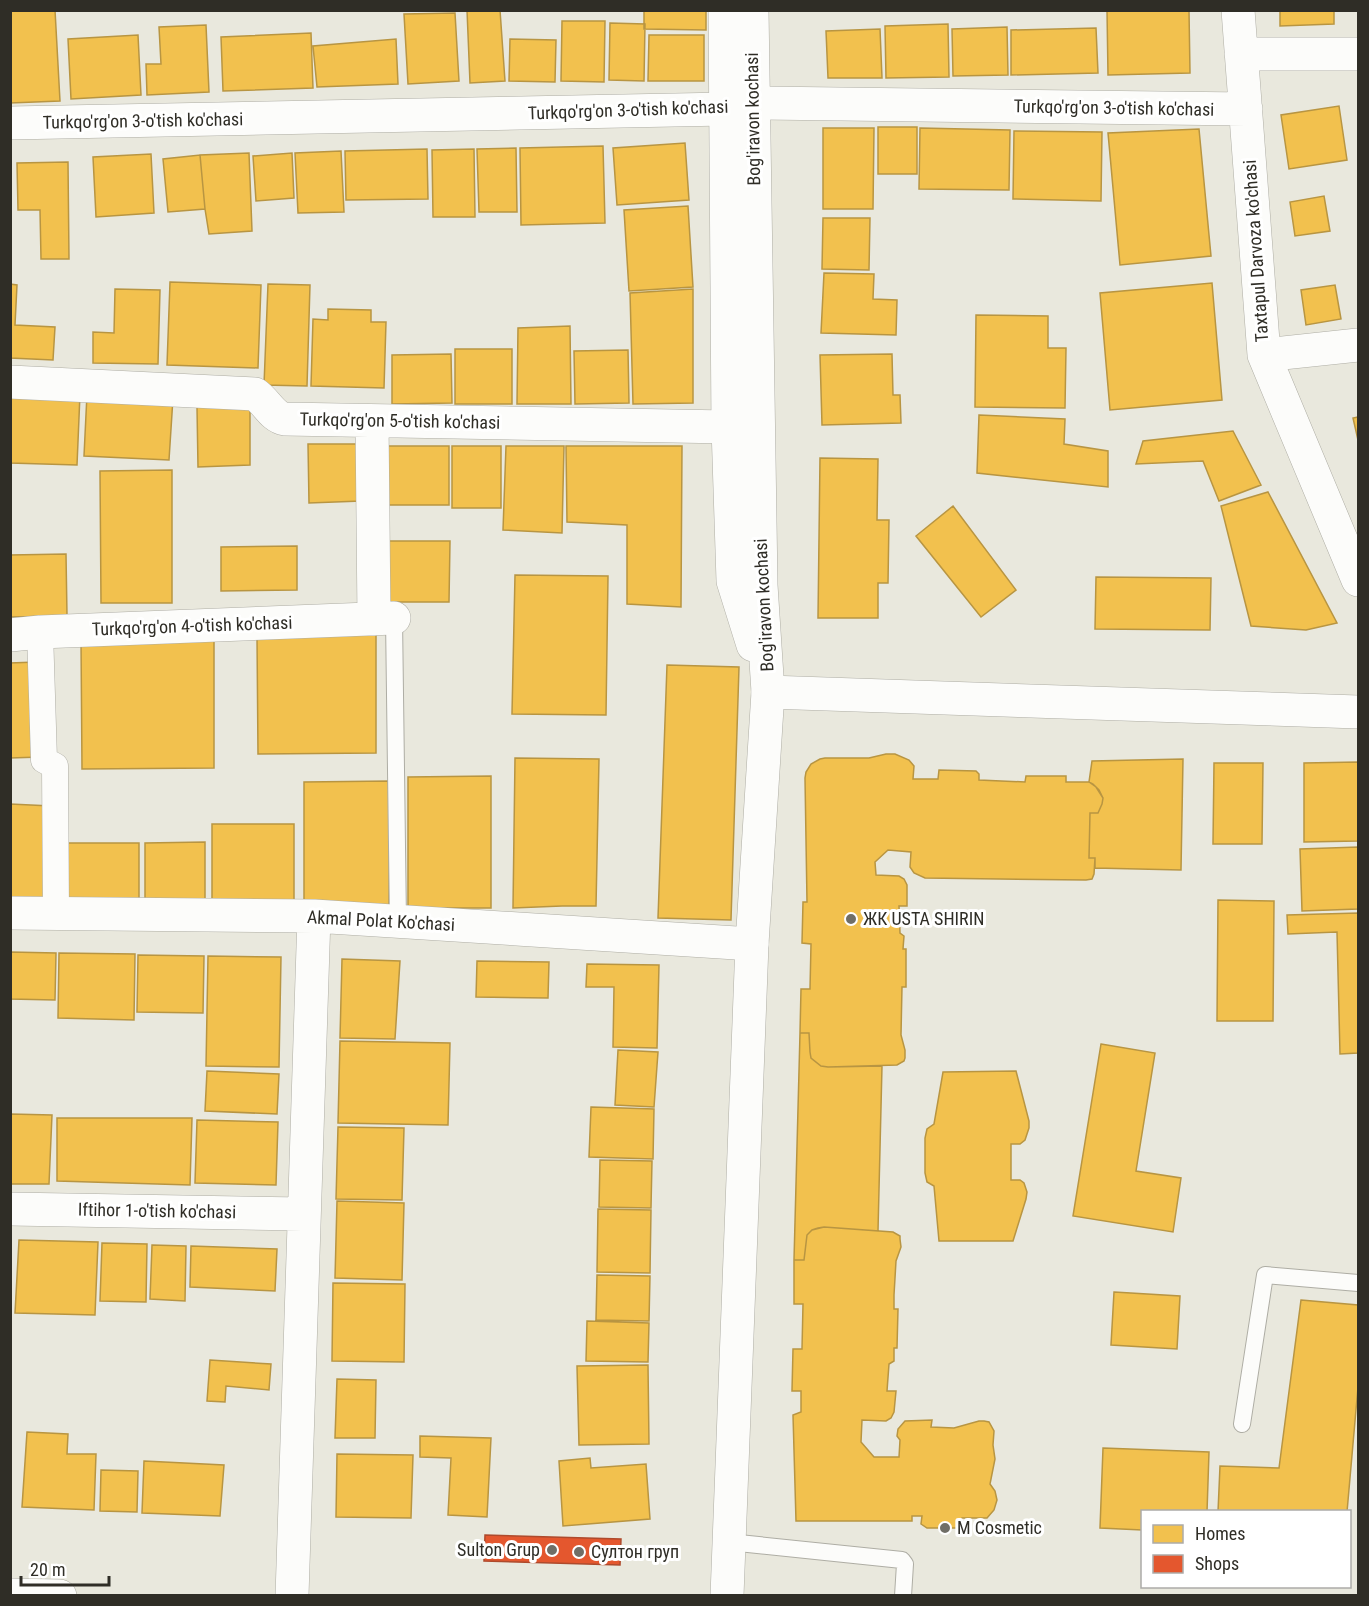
<svg xmlns="http://www.w3.org/2000/svg" width="1369" height="1606" viewBox="0 0 1369 1606" font-family="'Roboto Condensed',sans-serif">
  <style>
    .homes { fill: #f2c14e; stroke: #b89542; stroke-width: 1.5 }
    .shops { fill: #e4572e; stroke: #ae4a2c; stroke-width: 1.5 }
    .lines { fill: none; stroke-linecap: round; stroke-linejoin: round }
    .service-casing { stroke: #aeada4; stroke-width: 18 }
    .pedestrian-casing { stroke: #aeada4; stroke-width: 27 }
    .minor-casing { stroke: #aeada4; stroke-width: 34 }
    .tertiary-casing { stroke: #aeada4; stroke-width: 34 }
    .secondary-casing { stroke: #aeada4; stroke-width: 34 }
    .service { stroke: #fcfcfa; stroke-width: 16 }
    .pedestrian { stroke: #fcfcfa; stroke-width: 26 }
    .minor { stroke: #fcfcfa; stroke-width: 33 }
    .tertiary { stroke: #fcfcfa; stroke-width: 33 }
    .secondary { stroke: #fcfcfa; stroke-width: 33 }
    .poi-dot { fill: #706e66; stroke: #fff; stroke-width: 2 }
    .labels { text-anchor: middle; stroke-width: 6; stroke-linejoin: round; paint-order: stroke }
    .street-label { font-size: 18px; fill: #2f2d26; stroke: #fff }
    .poi-label { font-size: 18px; fill: #2f2d26; stroke: #fff; text-anchor: start }
  </style>
  <rect width="100%" height="100%" fill="#e9e8dd"/>
  <path class="homes" d="M10,10H55L60,101L10,103Z
    M467,10H500L505,81L470,83Z
    M644,10H706V30L644,29Z
    M1107,10H1189L1190,73L1108,75Z
    M1280,10H1334V24L1280,26Z
    M455,13L459,81L408,84L404,14Z
    M562,21H605L604,82L561,81Z
    M610,23L645,24L644,81L609,80Z
    M948,24L949,77L886,78L885,26Z
    M206,25L209,92L147,95L146,64H161L159,27Z
    M1007,27L1008,75L953,76L952,29Z
    M1096,28L1098,73L1011,75V30Z
    M880,29L882,78H828L826,31Z
    M311,33L313,88L223,91L221,37Z
    M138,35L141,95L71,99L68,39Z
    M649,35H704V81H648Z
    M396,39L398,84L317,87L313,46Z
    M510,39L556,40L555,82L509,81Z
    M1339,106L1347,160L1289,169L1281,115Z
    M878,127H917V174H878Z
    M823,128H874L873,209H823Z
    M920,128L1010,130L1009,190L919,189Z
    M1199,129L1211,256L1120,265L1108,133Z
    M1014,131L1102,132L1101,201L1013,199Z
    M685,143L689,200L617,205L613,148Z
    M603,146L605,223L521,225L520,148Z
    M516,148L517,212H479L477,149Z
    M427,149L428,199L346,200L345,151Z
    M474,149L475,217H433L432,150Z
    M341,151L344,212L298,213L295,153Z
    M249,153L252,231L209,234L205,209L200,155Z
    M292,153L294,198L256,201L253,156Z
    M151,154L154,213L96,217L93,157Z
    M200,155L205,209L168,212L163,159Z
    M68,162L69,259H41L40,210H18L17,163Z
    M1324,196L1330,231L1295,236L1290,202Z
    M688,206L693,287L629,291L624,210Z
    M823,218H870L869,270L822,269Z
    M824,273L874,274L873,299L897,300L896,335L821,333Z
    M170,282L261,285L258,368L167,365Z
    M1212,283L1222,400L1110,410L1100,293Z
    M10,284L17,285L15,325L55,327L53,360L10,358Z
    M268,284L310,285L307,386L264,385Z
    M1335,285L1341,319L1306,325L1301,290Z
    M115,289L160,290L158,364L93,363V332L114,333Z
    M693,289V403L633,404L630,293Z
    M328,309L371,310V322H386L384,388L311,386L313,319L328,320Z
    M976,315L1048,316V348H1066L1065,408L975,407Z
    M570,326L571,404H517L518,328Z
    M455,349H512V404H455Z
    M628,350L629,403L575,404L574,351Z
    M451,354L452,403L392,404V355Z
    M892,354L893,395H900L901,423L822,425L820,355Z
    M10,391L80,394L77,465L10,463Z
    M87,394L173,398L169,460L84,456Z
    M197,407L250,408V465L198,467Z
    M979,415L1065,419L1064,444L1108,451V487L977,473Z
    M1358,417V440L1353,418Z
    M1233,431L1261,485L1219,501L1203,461L1136,464L1143,441Z
    M308,444H361V501L309,503Z
    M385,446H449V505H385Z
    M452,446H501V508H452Z
    M506,446H564L562,533L503,530Z
    M566,446H682L681,607L627,604V525L567,522Z
    M820,458L878,459L877,520H889L888,583H878V618H818Z
    M172,470V603H101L100,471Z
    M1268,492L1337,623L1306,630L1251,626L1221,506Z
    M953,506L1016,590L981,617L916,536Z
    M385,541H450L449,602H385Z
    M297,546V590L221,591V547Z
    M66,554L67,616L10,617V555Z
    M515,575L608,576L606,715L512,714Z
    M1096,577L1211,578L1210,630L1095,629Z
    M376,635V753L258,754L257,636Z
    M214,639V768L82,769L81,640Z
    M36,662L40,757L10,758V663Z
    M667,665L739,667L731,920L658,918Z
    M886,754H895L909,760L914,766L913,779H938L939,770L976,771L979,774V780L1025,782L1026,776H1066V782H1089L1093,784L1099,790L1103,798L1102,804L1098,813H1090L1089,858H1095L1094,874L1092,879L1086,880L925,878L914,873L910,867L911,852L888,850L875,862L876,875L899,876L904,879L907,885V906H899L900,933L904,936L903,949H906V987H902L901,1035L905,1050V1058L904,1061L897,1065L828,1067L821,1066L811,1058L810,1052L809,1033H800L801,989H810L811,944L802,943L803,902H807L805,778L806,772L811,764L820,759L825,758H869Z
    M515,758L599,759L596,906H562L513,908Z
    M1183,759L1181,870L1095,868V858H1089L1090,813H1098L1102,804L1103,798L1096,787L1089,782L1092,761Z
    M1358,762V841L1304,842V763Z
    M1214,763H1263L1262,844H1213Z
    M491,776V908H408V777Z
    M390,781L389,908H304V782Z
    M10,804L51,806L47,906L10,905Z
    M212,824H294V909H212Z
    M205,842V910H145V843Z
    M64,843H139V908H64Z
    M1358,847V909L1302,911L1300,849Z
    M1218,900L1274,901L1273,1021H1217Z
    M1358,913V1053L1340,1054L1337,932L1288,934L1287,915Z
    M10,952L56,953L55,1000L10,999Z
    M59,953L135,954L134,1020L58,1018Z
    M138,955L204,956L203,1013L137,1012Z
    M208,956L281,957L279,1067L206,1066Z
    M342,959L400,961L395,1039L340,1038Z
    M477,961L549,962L548,998L476,997Z
    M587,964L659,965L657,1048L613,1047L614,987H586Z
    M800,1033H809L810,1052L811,1058L821,1066L828,1067L882,1066L878,1231L824,1227L818,1228L812,1230L807,1235L804,1260H794Z
    M340,1041L450,1043L448,1125L338,1123Z
    M1101,1044L1155,1053L1136,1171L1181,1178L1173,1232L1073,1216Z
    M618,1050L658,1052L654,1107L615,1105Z
    M207,1071L279,1074L277,1114L205,1111Z
    M1016,1071L1029,1121V1128L1025,1140L1020,1144H1011V1180H1020L1024,1183L1027,1192L1026,1199L1013,1241H939L934,1186L927,1182L925,1173V1138L927,1129L934,1124L943,1072Z
    M591,1107L654,1109L653,1159L589,1157Z
    M10,1114L52,1115L49,1184H10Z
    M57,1118H192L190,1185L57,1181Z
    M197,1120L278,1122L276,1185L195,1183Z
    M338,1127L404,1128L402,1200L336,1199Z
    M600,1160L652,1161L651,1208L599,1207Z
    M337,1201L404,1203L402,1280L335,1278Z
    M598,1209L651,1210L650,1273L597,1272Z
    M824,1227L893,1232L900,1236V1239L901,1247L896,1261L894,1295V1309H898L897,1348H894V1361L889,1364L887,1391H896L894,1412L891,1418L886,1421L862,1420L861,1442L874,1457H899L900,1440L897,1436L898,1429L905,1421L932,1420L931,1427L954,1428L979,1421H984L989,1422L994,1431L993,1445L995,1459L990,1484L995,1491L997,1500L994,1510L987,1518H962V1528H927L921,1524L922,1516H912V1521H796L793,1415L801,1412V1391H792L793,1349H802L803,1304H794V1260H804L807,1235L812,1230Z
    M19,1240L98,1242L95,1315L15,1313Z
    M102,1243L147,1244L146,1302L100,1301Z
    M152,1245L186,1246L185,1301L150,1299Z
    M191,1246L277,1249L275,1291L190,1287Z
    M597,1275L650,1276L649,1321L596,1320Z
    M333,1283L405,1284L404,1362L332,1361Z
    M1114,1292L1180,1296L1177,1349L1111,1345Z
    M1301,1300L1358,1305V1387L1347,1512H1218L1220,1466L1279,1468Z
    M587,1321L649,1323L648,1362L586,1361Z
    M210,1360L271,1364L269,1390L226,1386L225,1402L207,1401Z
    M648,1365L649,1444L579,1445L577,1366Z
    M337,1379L376,1380L375,1438H335Z
    M27,1432L68,1434L67,1454H96L94,1510L22,1507Z
    M420,1436L491,1438L487,1517L448,1515L451,1458L420,1457Z
    M1103,1448L1209,1452L1207,1512H1142V1530L1100,1528Z
    M337,1454L413,1455L411,1518L336,1517Z
    M590,1458L591,1468L646,1464L650,1519L563,1526L559,1461Z
    M144,1461L224,1465L220,1516L142,1513Z
    M101,1470L138,1471L137,1512L100,1511Z"/>
  <path class="shops" d="M485,1535L621,1539L620,1565L484,1561Z"/>
  <g class="lines">
    <g class="service-casing">
      <path id="service" d="M394,618L398,922
        M1242,1424L1265,1275L1358,1283
        M729,1542L902,1560L905,1564L903,1596"/>
    </g>
    <g class="pedestrian-casing">
      <path id="pedestrian" d="M40,632L44,760L55,766L56,914"/>
    </g>
    <g class="minor-casing">
      <path id="minor" d="M1238,10L1264,355L1358,580
        M1241,54H1358
        M10,123L726,109L753,103L1246,109
        M1264,355L1358,345
        M10,382L255,394C266,401 272,417 285,419L728,427
        M372,421L374,619
        M10,635L40,632L394,618
        M768,692L1358,712
        M10,913L314,916L752,944
        M10,1209L303,1214
        M292,1596L314,916"/>
    </g>
    <g class="tertiary-casing">
      <path id="tertiary" d="M725,10L728,427L733,581L753,645
        M727,1596L752,944L768,692L761,585L752,10"/>
    </g>
    <g class="secondary-casing">
      <path id="secondary" d="M10,1595L60,1596"/>
    </g>
    <use href="#service" class="service"/>
    <use href="#pedestrian" class="pedestrian"/>
    <use href="#minor" class="minor"/>
    <use href="#tertiary" class="tertiary"/>
    <use href="#secondary" class="secondary"/>
  </g>
  <g class="poi-dot">
    <circle cx="851" cy="919" r="6"/>
    <circle cx="945" cy="1528" r="6"/>
    <circle cx="552" cy="1550" r="6"/>
    <circle cx="579" cy="1552" r="6"/>
  </g>
  <g class="labels">
    <g class="street-label">
      <text transform="translate(1114 108) rotate(1)" y="6">Turkqo'rg'on 3-o'tish ko'chasi</text>
      <text transform="translate(628 110) rotate(-2)" y="6">Turkqo'rg'on 3-o'tish ko'chasi</text>
      <text transform="translate(753 119) rotate(-91)" y="6">Bog'iravon kochasi</text>
      <text transform="translate(143 121) rotate(-1)" y="6">Turkqo'rg'on 3-o'tish ko'chasi</text>
      <text transform="translate(1256 251) rotate(-94)" y="6">Taxtapul Darvoza ko'chasi</text>
      <text transform="translate(400 421) rotate(1)" y="6">Turkqo'rg'on 5-o'tish ko'chasi</text>
      <text transform="translate(764 605) rotate(-93)" y="6">Bog'iravon kochasi</text>
      <text transform="translate(192 626) rotate(-2)" y="6">Turkqo'rg'on 4-o'tish ko'chasi</text>
      <text transform="translate(381 921) rotate(3)" y="6">Akmal Polat Ko'chasi</text>
      <text transform="translate(157 1211) rotate(1)" y="6">Iftihor 1-o'tish ko'chasi</text>
    </g>
    <g class="poi-label">
      <text x="863" y="925">ЖК USTA SHIRIN</text>
      <text x="957" y="1534">M Cosmetic</text>
      <text x="540" y="1556" text-anchor="end">Sulton Grup</text>
      <text x="591" y="1558">Султон груп</text>
    </g>
  </g>
  <rect width="1369" height="1606" fill="none" stroke="#2f2d26" stroke-width="24"/>
  <rect x="1141" y="1510" width="210" height="78" fill="#ffffff" stroke="#acaba8" stroke-width="1.5"/>
  <rect x="1153" y="1525" width="30" height="18" fill="#f2c14e" stroke="#acaba8" stroke-width="1.5"/>
  <text x="1195" y="1540" font-size="18" fill="#2f2d26">Homes</text>
  <rect x="1153" y="1555" width="30" height="18" fill="#e4572e" stroke="#acaba8" stroke-width="1.5"/>
  <text x="1195" y="1570" font-size="18" fill="#2f2d26">Shops</text>
  <path d="M21 1576v9h88v-9" fill="none" stroke="#2f2d26" stroke-width="3"/>
  <text x="30" y="1576" font-size="18" fill="#2f2d26" stroke="#ffffff" stroke-width="4.5" paint-order="stroke">20 m</text>
</svg>
